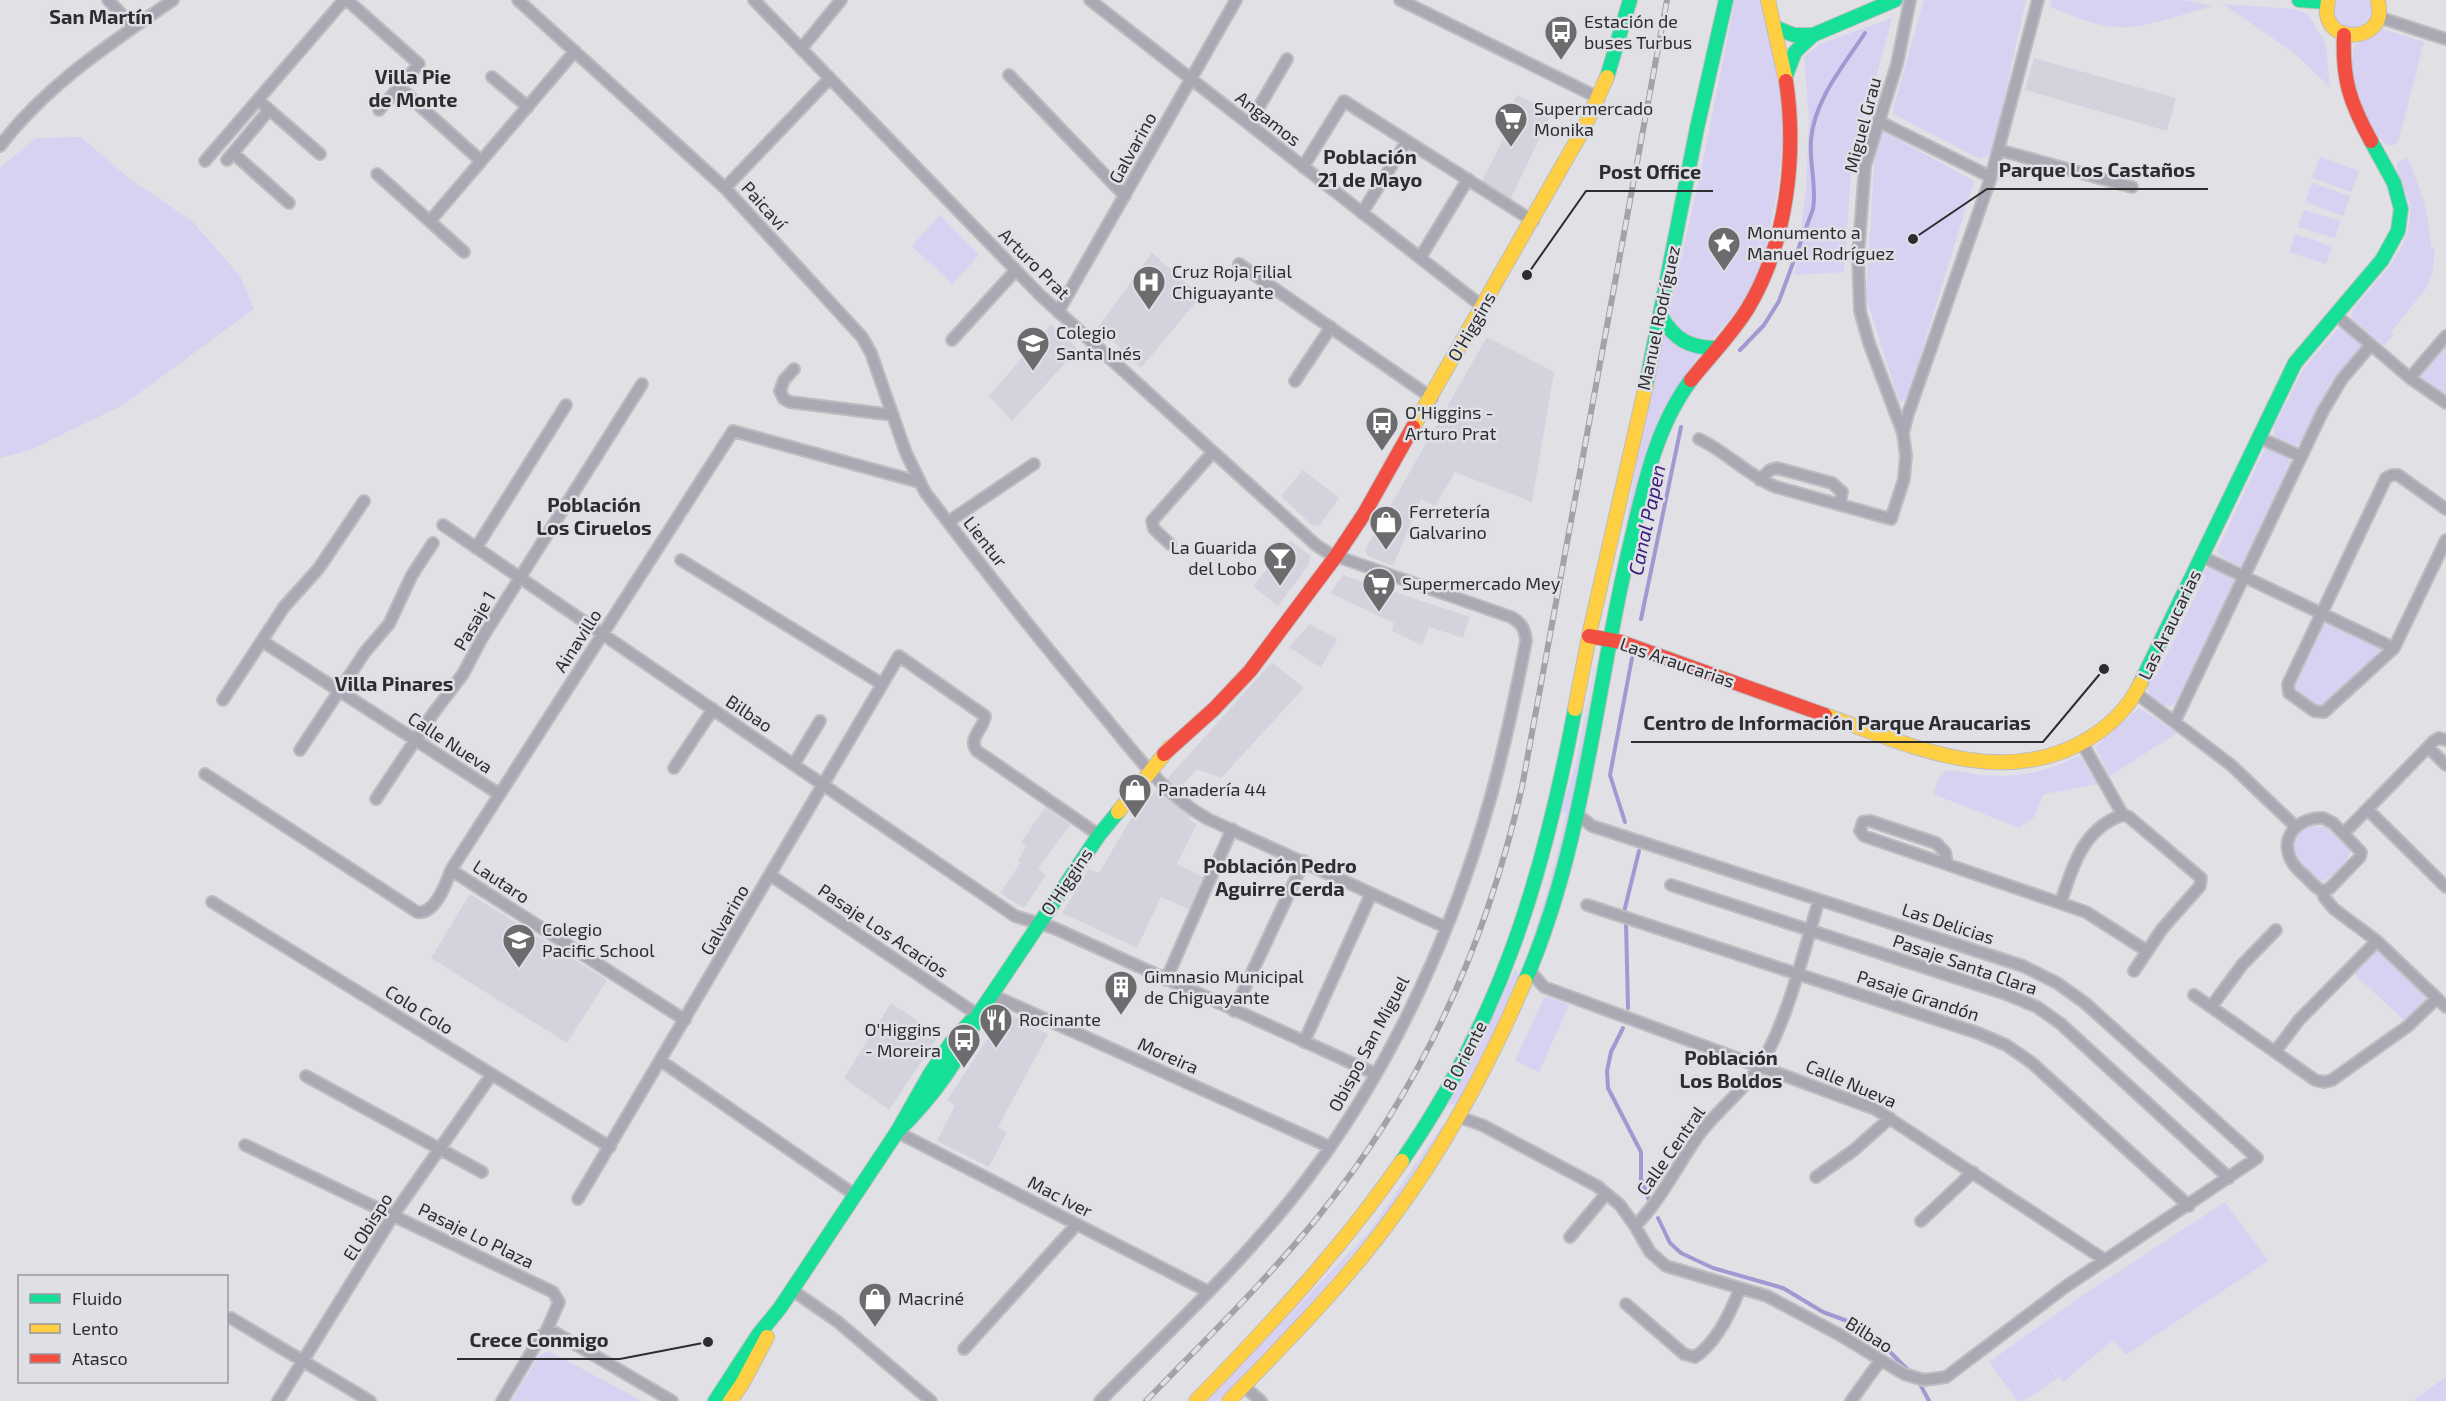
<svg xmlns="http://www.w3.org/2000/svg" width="2446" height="1401" viewBox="0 0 2446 1401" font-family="'Exo 2',sans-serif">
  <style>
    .built { fill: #d4d3dd }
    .green { fill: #d7d2f2 }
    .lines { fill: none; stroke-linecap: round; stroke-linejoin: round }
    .stream { stroke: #a398d2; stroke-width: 4 }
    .street-casing { stroke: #bdbdc0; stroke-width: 14 }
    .fast-casing { stroke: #bdbdc0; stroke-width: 16 }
    .slow-casing { stroke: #bdbdc0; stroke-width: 16 }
    .jam-casing { stroke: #bdbdc0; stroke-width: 16 }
    .street { stroke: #a9a8b3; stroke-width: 10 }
    .fast { stroke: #16e098; stroke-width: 14 }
    .slow { stroke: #ffcf43; stroke-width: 14 }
    .jam { stroke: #f24e42; stroke-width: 14 }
    .rail-casing { stroke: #a3a2aa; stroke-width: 6 }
    .rail { stroke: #dfdfe6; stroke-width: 4; stroke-dasharray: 11; stroke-linecap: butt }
    .labels { text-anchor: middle; stroke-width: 5; stroke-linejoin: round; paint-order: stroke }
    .poi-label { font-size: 18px; fill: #2d2d30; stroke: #dfdfe6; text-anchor: start }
    .street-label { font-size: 18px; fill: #2d2d30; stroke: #dfdfe6 }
    .neighbourhood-label { font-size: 20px; font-weight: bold; fill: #2d2d30; stroke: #dfdfe6 }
    .water-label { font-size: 20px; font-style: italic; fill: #3b1a7b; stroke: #dfdfe6 }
    .leader { fill: none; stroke: #2d2d30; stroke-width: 2 }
    .callout-dot { fill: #2d2d30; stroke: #dfdfe6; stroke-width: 2 }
    .callout-label { font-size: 20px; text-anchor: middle; font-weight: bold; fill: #2d2d30; stroke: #dfdfe6; stroke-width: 5; stroke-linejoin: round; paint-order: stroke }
  </style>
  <rect width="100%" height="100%" fill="#e0e0e5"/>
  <path class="built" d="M2034,58L2176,98L2167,131L2025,90Z
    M1517,95L1552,112L1510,200L1481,183L1508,130L1501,126Z
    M1152,253L1201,296L1141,368L1098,327Z
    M1051,324L1078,349L1012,421L989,396Z
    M1487,337L1554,372L1532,502L1455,472L1435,506L1421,499L1393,566L1368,556L1365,550Z
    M1303,470L1339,498L1320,525L1313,526L1281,496Z
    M1290,541L1310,555V563L1278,606L1253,586Z
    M1343,575L1470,617L1463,638L1429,627L1422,645L1392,631L1394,623L1330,593Z
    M1310,624L1337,639L1321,668L1289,647Z
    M1272,662L1304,688L1221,778L1197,769L1179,789L1167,779Z
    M1158,788L1190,815L1189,820L1197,824L1177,864L1205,878L1191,910L1161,897L1137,948L1062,913L1089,869L1099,873L1129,822Z
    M1045,807L1070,825L1038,869L1046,875L1024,908L1000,893L1021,862L1018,860L1026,847L1021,843Z
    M470,894L607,980L567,1043L431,958Z
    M891,1003L939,1035L889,1110L844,1078Z
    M1005,1012L1048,1034L998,1127L1007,1132L989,1167L937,1141L955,1106L947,1100Z"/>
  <path class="green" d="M1735,0H1762L1780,94L1783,145L1777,193L1765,253L1747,298L1695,361L1625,530L1640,443L1703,161Z
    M1924,0H2026L1992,153L1980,159L1892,113Z
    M2051,0H2183L2213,6C2186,13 2158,24 2131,27C2105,30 2074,17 2050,7Z
    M2335,0H2369C2376,17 2365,25 2350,29L2335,19Z
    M2223,4L2295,9L2309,15L2326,44L2330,87L2294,53Z
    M1892,18L1868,107L1853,143L1844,272L1795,275L1806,189L1809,118L1804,57L1820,44Z
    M2383,29L2424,42L2398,143C2394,145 2392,146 2389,145C2377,143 2357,100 2355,88C2352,73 2350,60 2355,45Z
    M1881,130L1974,181L1907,400L1899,401L1866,297L1875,152Z
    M81,137L126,176L193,222L240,276L254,309L123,405L30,450L0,458V168L36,138Z
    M2320,157L2359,171L2351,192L2312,178Z
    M2407,158C2422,191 2428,210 2431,247H2435L2433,270L2427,287L2391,332L2393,335L2384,346L2353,320L2351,315L2354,308C2378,279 2413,248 2410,207C2408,192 2398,181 2397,167L2398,162Z
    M2312,183L2350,196L2343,216L2305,202Z
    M2304,210L2340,221L2335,238L2298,227Z
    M940,215L979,255L952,284L912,246Z
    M2295,234L2332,246L2326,264L2289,252Z
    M2340,326L2362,345L2331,383L2299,444L2294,446L2284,443L2274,436V427L2304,368Z
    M2446,345V396L2421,376Z
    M2265,448L2287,456L2291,463L2244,566L2241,567L2221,557L2217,551Z
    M2208,567L2234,578L2236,582L2180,698L2171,706L2164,705L2151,696L2147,689L2150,676L2155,678L2206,575L2202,573Z
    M2325,622L2387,650L2323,706L2315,705L2295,689V682Z
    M1596,661L1576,785L1554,882L1528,952C1543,907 1557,861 1566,813L1561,811L1575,767Z
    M2139,708L2177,733L2110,776L2095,747Z
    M2078,756L2081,758L2098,784L2044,794L2034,817L2019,828L1933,794L1939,777L1946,771C1958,769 1971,775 1983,775C2016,778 2048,772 2078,756Z
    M2310,826L2326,827L2350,850C2350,862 2333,876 2323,881C2299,876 2279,838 2310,826Z
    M2375,950L2380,952L2426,996V1001L2405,1021L2353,973Z
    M1515,969L1520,978L1458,1104L1448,1105Z
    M1549,997L1569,1005L1539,1072L1515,1061L1544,998Z
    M1448,1122L1382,1220L1299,1317L1219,1401H1206L1368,1233L1442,1126Z
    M2225,1202L2268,1261L2126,1355L2113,1340L2063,1382L2042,1357L2058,1378L2024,1401H2018L1989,1362L2080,1297Z
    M549,1351L642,1401H511L539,1356Z
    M2446,1377V1401H2412Z"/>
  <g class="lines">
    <path class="stream" d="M1740,350L1764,325L1779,301L1813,209C1817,186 1809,163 1811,140C1814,100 1844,65 1865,33
      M1641,619L1681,427
      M1625,822L1610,775L1632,658
      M1624,912L1639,851
      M1626,923L1628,1008
      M1623,1028L1611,1052L1607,1071L1608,1088L1641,1152V1179L1649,1200
      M1658,1218L1670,1243L1681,1253L1713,1268L1783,1288L1823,1312L1861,1326L1875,1337L1910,1372
      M1919,1382L1929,1401"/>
    <g class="street-casing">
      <path id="street" d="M108,0L134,27
        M347,0L419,64L379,110
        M518,0L725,188L862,337L871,353L906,453L925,492C982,567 1041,642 1102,714C1133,751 1165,796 1208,819L1445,927
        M754,0L1040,295L1316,545L1330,554L1511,617C1522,623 1525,629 1526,641C1516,693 1505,745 1491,796C1454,929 1393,1064 1310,1175C1249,1257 1172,1328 1100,1401
        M1090,0L1483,307
        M1400,0L1599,98
        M2378,17L2446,39
        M801,49L841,0
        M1009,75L1125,196
        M492,77L528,107
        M399,87L481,161
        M258,100L320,154
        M1878,121L1991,177
        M1249,124L1287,59
        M0,146C46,85 111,43 173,0
        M1999,150L2132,187
        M233,153L289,203
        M227,160L269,110
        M205,161L344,0
        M1303,167L1344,101L1533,221
        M377,174L464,252
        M725,188L830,78
        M1362,213L1407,141
        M430,221L575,51
        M1420,258L1468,179
        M1239,264L1432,398
        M1058,312L1236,0
        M2336,315L2410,378L2446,403
        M952,340L1016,270
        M794,369L784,380L780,391L784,399L790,402L893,415
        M2410,378L2446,336
        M1295,381L1331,327
        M1903,433L1869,343L1860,311L1858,257L1865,166L1897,64L1910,0
        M2260,438L2300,456
        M1699,439C1727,452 1747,475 1776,487L1891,519L1904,479L1906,456L1903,433L1908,414L1991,177L2038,0
        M1760,480L1770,470L1777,468L1832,483L1842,492L1840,505
        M2446,509L2398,475H2392L2386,478L2288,684L2289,693L2314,711L2324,712L2394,648L2446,540
        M948,522L1034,464
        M443,525L1015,916L1054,928L1376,1074
        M1170,544L1154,529L1152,521L1213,452
        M476,548L566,405
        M2203,557L2394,648
        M681,560L882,684
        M262,641L499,794
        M2136,693L2231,765L2296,827
        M223,700L284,607L319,568L364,501
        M2175,721L2323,411L2342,379L2371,345
        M2082,743L2123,815L2129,817L2201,878L2200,886L2162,929L2134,971
        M2428,747L2446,765
        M300,750L365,652L389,624L412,575L433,543
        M794,764L820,721
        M674,768L713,709
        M205,774L417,912C435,915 446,884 451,870L733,431L919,482
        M376,799L432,715L463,674L482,638L642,384
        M2367,809L2446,887
        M2323,818L2333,823L2361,852L2360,857L2330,888L2323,891C2316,889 2311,882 2305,876C2299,871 2293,865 2290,858C2280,834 2301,817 2323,818Z
        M2344,833L2434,741L2439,738L2446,740
        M1947,863L1945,852L1936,843L1870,821L1863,822L1860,831L1864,836L2086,912L2147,951
        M451,870L685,1020
        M770,875L978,1015
        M1671,885L2006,994L2037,1007L2061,1024L2229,1178
        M2323,891L2324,897L2334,909L2377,941L2446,1007
        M212,902L610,1147
        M2061,902C2072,867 2084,827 2123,815
        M1587,905L1978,1033L2006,1045L2032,1063L2189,1206
        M1530,971L1544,987L1875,1109L2105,1260
        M1166,980L1232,829
        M992,995L1330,1147
        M2194,995L2315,1080L2324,1082L2332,1080L2408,1026L2437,998
        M2211,1007L2242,965L2276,930
        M1234,1011L1304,861
        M1304,1042L1371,894
        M2275,1052L2299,1020L2377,941
        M661,1061L855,1195
        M306,1076L482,1172
        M1459,1117L1482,1125L1597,1186L1620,1205L1635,1226L1650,1252L1666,1266L1767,1296L1840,1335L1904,1374L1924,1380L1946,1377L2065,1287L2257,1158L2085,1003L2057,983L2023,966L1592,826L1577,814
        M897,1132L1207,1291
        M245,1145L553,1292L559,1302L546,1332
        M1816,1177L1854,1150L1890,1118
        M578,1199L899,656L985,716C984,729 967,738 977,751L1099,835
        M1921,1221L1973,1172
        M1635,1226C1661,1200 1677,1166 1698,1136C1717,1110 1744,1091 1761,1064C1788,1020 1804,950 1819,900
        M1570,1237L1606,1194
        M792,1290L838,1322L931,1401
        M1626,1304L1684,1354L1695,1357C1717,1342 1731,1312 1740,1288
        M231,1318L370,1401
        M964,1349L1077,1224
        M1243,1386L1261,1401
        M278,1401L394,1214L492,1074
        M502,1401L541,1336L546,1332L556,1333L672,1401
        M1851,1401L1880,1361"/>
    </g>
    <g class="fast-casing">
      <path id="fast" d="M2299,0L2327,2
        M1774,27L1794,35H1813
        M1786,75L1795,52L1813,35L1895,0
        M1607,77L1630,0
        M1661,316C1674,339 1689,348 1716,348
        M1646,385L1697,128L1726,0
        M2141,682L2295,363L2382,260L2398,231L2401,209L2394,183L2371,141
        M1525,981C1585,843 1595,690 1630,545C1644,487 1655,428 1691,380
        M897,1132C932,1098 960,1061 978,1015L1099,835L1118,812
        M1402,1161C1501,1018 1543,878 1575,709
        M715,1401L758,1335L780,1308L897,1132L930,1074L951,1043L971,1021"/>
    </g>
    <g class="slow-casing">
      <path id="slow" d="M1768,0L1786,81
        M2328,0C2328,4 2326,10 2327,14C2330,42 2375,41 2379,15C2380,10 2378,4 2378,0
        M1413,427L1584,128L1607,77
        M1575,709L1590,631L1646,385
        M1825,715C1907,744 1997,788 2081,743C2107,729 2129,708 2141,682
        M1118,812L1170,747
        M730,1401L742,1384L767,1337
        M1196,1401C1270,1325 1342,1248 1402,1161
        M1229,1401C1287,1341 1346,1282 1395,1214C1448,1142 1490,1063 1525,981"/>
    </g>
    <g class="jam-casing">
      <path id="jam" d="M2344,35C2342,79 2350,103 2371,141
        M1691,380C1710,356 1732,334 1748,308C1787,243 1797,155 1786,81
        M1589,636L1621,642L1825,715
        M1164,754L1214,709L1250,671L1336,556L1364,514L1413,427"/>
    </g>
    <use href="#street" class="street"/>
    <use href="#fast" class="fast"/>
    <use href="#slow" class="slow"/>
    <use href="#jam" class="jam"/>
    <g class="rail-casing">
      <path id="rail" d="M1146,1401C1204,1341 1264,1283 1317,1218C1420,1092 1486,945 1522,787L1667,0"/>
    </g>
    <use href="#rail" class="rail"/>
  </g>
  <defs>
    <g id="bus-pin" transform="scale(1.725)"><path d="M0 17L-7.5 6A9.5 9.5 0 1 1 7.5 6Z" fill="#6c6c6f" stroke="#dfdfe6"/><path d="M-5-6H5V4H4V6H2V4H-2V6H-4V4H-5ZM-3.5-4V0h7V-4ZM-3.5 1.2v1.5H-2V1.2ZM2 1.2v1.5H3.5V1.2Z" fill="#fff"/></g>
    <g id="supermarket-pin" transform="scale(1.725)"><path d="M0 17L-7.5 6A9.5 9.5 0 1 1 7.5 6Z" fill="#6c6c6f" stroke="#dfdfe6"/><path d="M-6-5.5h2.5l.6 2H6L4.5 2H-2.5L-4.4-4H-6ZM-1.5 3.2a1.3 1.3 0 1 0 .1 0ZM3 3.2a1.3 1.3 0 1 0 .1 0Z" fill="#fff"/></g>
    <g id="sight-pin" transform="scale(1.725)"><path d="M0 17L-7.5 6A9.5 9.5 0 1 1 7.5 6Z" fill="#6c6c6f" stroke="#dfdfe6"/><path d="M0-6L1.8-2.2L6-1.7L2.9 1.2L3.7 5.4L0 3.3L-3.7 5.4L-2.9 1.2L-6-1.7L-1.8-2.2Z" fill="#fff"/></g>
    <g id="hospital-pin" transform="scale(1.725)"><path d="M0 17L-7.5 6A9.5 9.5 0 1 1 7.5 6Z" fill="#6c6c6f" stroke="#dfdfe6"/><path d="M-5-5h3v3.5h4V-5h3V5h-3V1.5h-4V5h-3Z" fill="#fff"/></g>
    <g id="school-pin" transform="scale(1.725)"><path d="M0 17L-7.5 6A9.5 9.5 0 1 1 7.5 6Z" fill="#6c6c6f" stroke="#dfdfe6"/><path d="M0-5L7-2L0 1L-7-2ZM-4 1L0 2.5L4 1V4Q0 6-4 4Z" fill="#fff"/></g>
    <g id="shop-pin" transform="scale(1.725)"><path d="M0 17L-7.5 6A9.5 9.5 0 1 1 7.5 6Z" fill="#6c6c6f" stroke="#dfdfe6"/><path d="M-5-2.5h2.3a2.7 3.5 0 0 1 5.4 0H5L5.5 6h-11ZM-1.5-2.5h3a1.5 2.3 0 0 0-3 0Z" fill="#fff"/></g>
    <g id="bar-pin" transform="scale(1.725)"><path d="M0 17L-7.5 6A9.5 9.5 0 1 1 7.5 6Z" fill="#6c6c6f" stroke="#dfdfe6"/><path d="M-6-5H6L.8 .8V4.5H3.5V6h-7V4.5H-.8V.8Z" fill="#fff"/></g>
    <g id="building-pin" transform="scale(1.725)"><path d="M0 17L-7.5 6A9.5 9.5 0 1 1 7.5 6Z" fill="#6c6c6f" stroke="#dfdfe6"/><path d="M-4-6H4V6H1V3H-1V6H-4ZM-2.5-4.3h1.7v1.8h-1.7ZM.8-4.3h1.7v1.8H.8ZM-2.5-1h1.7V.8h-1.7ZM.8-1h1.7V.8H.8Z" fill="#fff"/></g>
    <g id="restaurant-pin" transform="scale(1.725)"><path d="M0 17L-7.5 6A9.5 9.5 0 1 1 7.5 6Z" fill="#6c6c6f" stroke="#dfdfe6"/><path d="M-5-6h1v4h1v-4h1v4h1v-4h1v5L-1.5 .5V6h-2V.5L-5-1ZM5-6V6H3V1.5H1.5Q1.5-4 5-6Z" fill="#fff"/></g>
  </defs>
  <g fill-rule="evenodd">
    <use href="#bus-pin" x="1561" y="32"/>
    <use href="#supermarket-pin" x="1511" y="119"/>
    <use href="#sight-pin" x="1724" y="243"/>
    <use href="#hospital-pin" x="1149" y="282"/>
    <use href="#school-pin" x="1033" y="343"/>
    <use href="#bus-pin" x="1382" y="423"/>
    <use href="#shop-pin" x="1386" y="522"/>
    <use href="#bar-pin" x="1280" y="558"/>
    <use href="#supermarket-pin" x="1379" y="584"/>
    <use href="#shop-pin" x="1135" y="790"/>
    <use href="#school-pin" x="519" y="940"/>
    <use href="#building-pin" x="1121" y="987"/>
    <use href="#restaurant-pin" x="996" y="1020"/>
    <use href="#bus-pin" x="964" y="1040"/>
    <use href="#shop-pin" x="875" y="1299"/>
  </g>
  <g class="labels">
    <g class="poi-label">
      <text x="1584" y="28">Estación de<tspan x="1584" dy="21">buses Turbus</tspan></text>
      <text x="1534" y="115">Supermercado<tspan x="1534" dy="21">Monika</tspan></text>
      <text x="1747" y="239">Monumento a<tspan x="1747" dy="21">Manuel Rodríguez</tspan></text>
      <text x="1172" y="278">Cruz Roja Filial<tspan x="1172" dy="21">Chiguayante</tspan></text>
      <text x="1056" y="339">Colegio<tspan x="1056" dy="21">Santa Inés</tspan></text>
      <text x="1405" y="419">O'Higgins -<tspan x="1405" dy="21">Arturo Prat</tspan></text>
      <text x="1409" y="518">Ferretería<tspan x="1409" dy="21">Galvarino</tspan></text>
      <text x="1257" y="554" text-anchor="end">La Guarida<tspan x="1257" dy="21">del Lobo</tspan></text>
      <text x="1402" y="590">Supermercado Mey</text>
      <text x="1158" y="796">Panadería 44</text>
      <text x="542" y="936">Colegio<tspan x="542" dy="21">Pacific School</tspan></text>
      <text x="1144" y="983">Gimnasio Municipal<tspan x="1144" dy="21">de Chiguayante</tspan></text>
      <text x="1019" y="1026">Rocinante</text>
      <text x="941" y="1036" text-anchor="end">O'Higgins<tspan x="941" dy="21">- Moreira</tspan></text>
      <text x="898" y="1305">Macriné</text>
    </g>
    <g class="street-label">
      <text transform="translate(1268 119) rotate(38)" y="6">Angamos</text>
      <text transform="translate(1863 125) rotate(-75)" y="6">Miguel Grau</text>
      <text transform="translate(1133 148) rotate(-61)" y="6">Galvarino</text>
      <text transform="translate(764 206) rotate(48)" y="6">Paicaví</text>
      <text transform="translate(1034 264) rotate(45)" y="6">Arturo Prat</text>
      <text transform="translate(1659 318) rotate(-78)" y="6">Manuel Rodríguez</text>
      <text transform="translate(1472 327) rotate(-60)" y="6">O'Higgins</text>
      <text transform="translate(985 542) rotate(52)" y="6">Lientur</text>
      <text transform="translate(475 621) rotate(-60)" y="6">Pasaje 1</text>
      <text transform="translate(2170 625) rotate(-64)" y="6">Las Araucarias</text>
      <text transform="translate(578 641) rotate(-57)" y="6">Ainavillo</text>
      <text transform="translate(1677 663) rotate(19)" y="6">Las Araucarias</text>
      <text transform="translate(749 714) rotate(34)" y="6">Bilbao</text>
      <text transform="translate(450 743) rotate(33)" y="6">Calle Nueva</text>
      <text transform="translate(501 882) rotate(33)" y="6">Lautaro</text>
      <text transform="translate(1067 882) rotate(-56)" y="6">O'Higgins</text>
      <text transform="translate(725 920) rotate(-60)" y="6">Galvarino</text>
      <text transform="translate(1948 924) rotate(18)" y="6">Las Delicias</text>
      <text transform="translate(883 931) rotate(34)" y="6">Pasaje Los Acacios</text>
      <text transform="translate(1965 965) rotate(19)" y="6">Pasaje Santa Clara</text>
      <text transform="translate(1918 996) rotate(18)" y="6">Pasaje Grandón</text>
      <text transform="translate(419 1010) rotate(32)" y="6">Colo Colo</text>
      <text transform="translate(1369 1044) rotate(-62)" y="6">Obispo San Miguel</text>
      <text transform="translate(1168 1056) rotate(24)" y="6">Moreira</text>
      <text transform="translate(1465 1056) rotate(-63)" y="6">8 Oriente</text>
      <text transform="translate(1851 1084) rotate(23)" y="6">Calle Nueva</text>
      <text transform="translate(1671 1151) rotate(-55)" y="6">Calle Central</text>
      <text transform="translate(1060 1197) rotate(27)" y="6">Mac Iver</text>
      <text transform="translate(368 1227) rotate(-58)" y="6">El Obispo</text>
      <text transform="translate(476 1236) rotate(26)" y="6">Pasaje Lo Plaza</text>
      <text transform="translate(1869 1335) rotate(32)" y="6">Bilbao</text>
    </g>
    <g class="neighbourhood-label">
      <text x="101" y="24">San Martín</text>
      <text x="413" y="84">Villa Pie<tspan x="413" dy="23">de Monte</tspan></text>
      <text x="1370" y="164">Población<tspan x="1370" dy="23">21 de Mayo</tspan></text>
      <text x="594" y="512">Población<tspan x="594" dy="23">Los Ciruelos</tspan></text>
      <text x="394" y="691">Villa Pinares</text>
      <text x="1280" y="873">Población Pedro<tspan x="1280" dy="23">Aguirre Cerda</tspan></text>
      <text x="1731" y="1065">Población<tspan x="1731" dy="23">Los Boldos</tspan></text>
    </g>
    <g class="water-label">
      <text transform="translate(1647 520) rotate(-78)" y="7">Canal Papen</text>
    </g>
  </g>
  <path class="leader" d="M1913 239L1987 189H2208M1527 275L1586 191H1713M2104 669L2043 742H1631M708 1342L620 1359H457"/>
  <g class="callout-dot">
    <circle cx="1913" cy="239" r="6"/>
    <circle cx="1527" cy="275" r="6"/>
    <circle cx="2104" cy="669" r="6"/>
    <circle cx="708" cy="1342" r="6"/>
  </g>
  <g class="callout-label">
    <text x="2097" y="177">Parque Los Castaños</text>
    <text x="1650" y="179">Post Office</text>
    <text x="1837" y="730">Centro de Información Parque Araucarias</text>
    <text x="539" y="1347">Crece Conmigo</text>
  </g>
  <rect x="18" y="1275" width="210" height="108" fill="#dfdfe6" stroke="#98989d" stroke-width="1.5"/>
  <rect x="30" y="1294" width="30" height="9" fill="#16e098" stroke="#98989d" stroke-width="1.5"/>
  <text x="72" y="1305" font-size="18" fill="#2d2d30">Fluido</text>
  <rect x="30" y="1324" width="30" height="9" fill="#ffcf43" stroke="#98989d" stroke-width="1.5"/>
  <text x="72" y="1335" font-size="18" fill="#2d2d30">Lento</text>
  <rect x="30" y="1354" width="30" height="9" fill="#f24e42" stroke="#98989d" stroke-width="1.5"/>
  <text x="72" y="1365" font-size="18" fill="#2d2d30">Atasco</text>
</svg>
